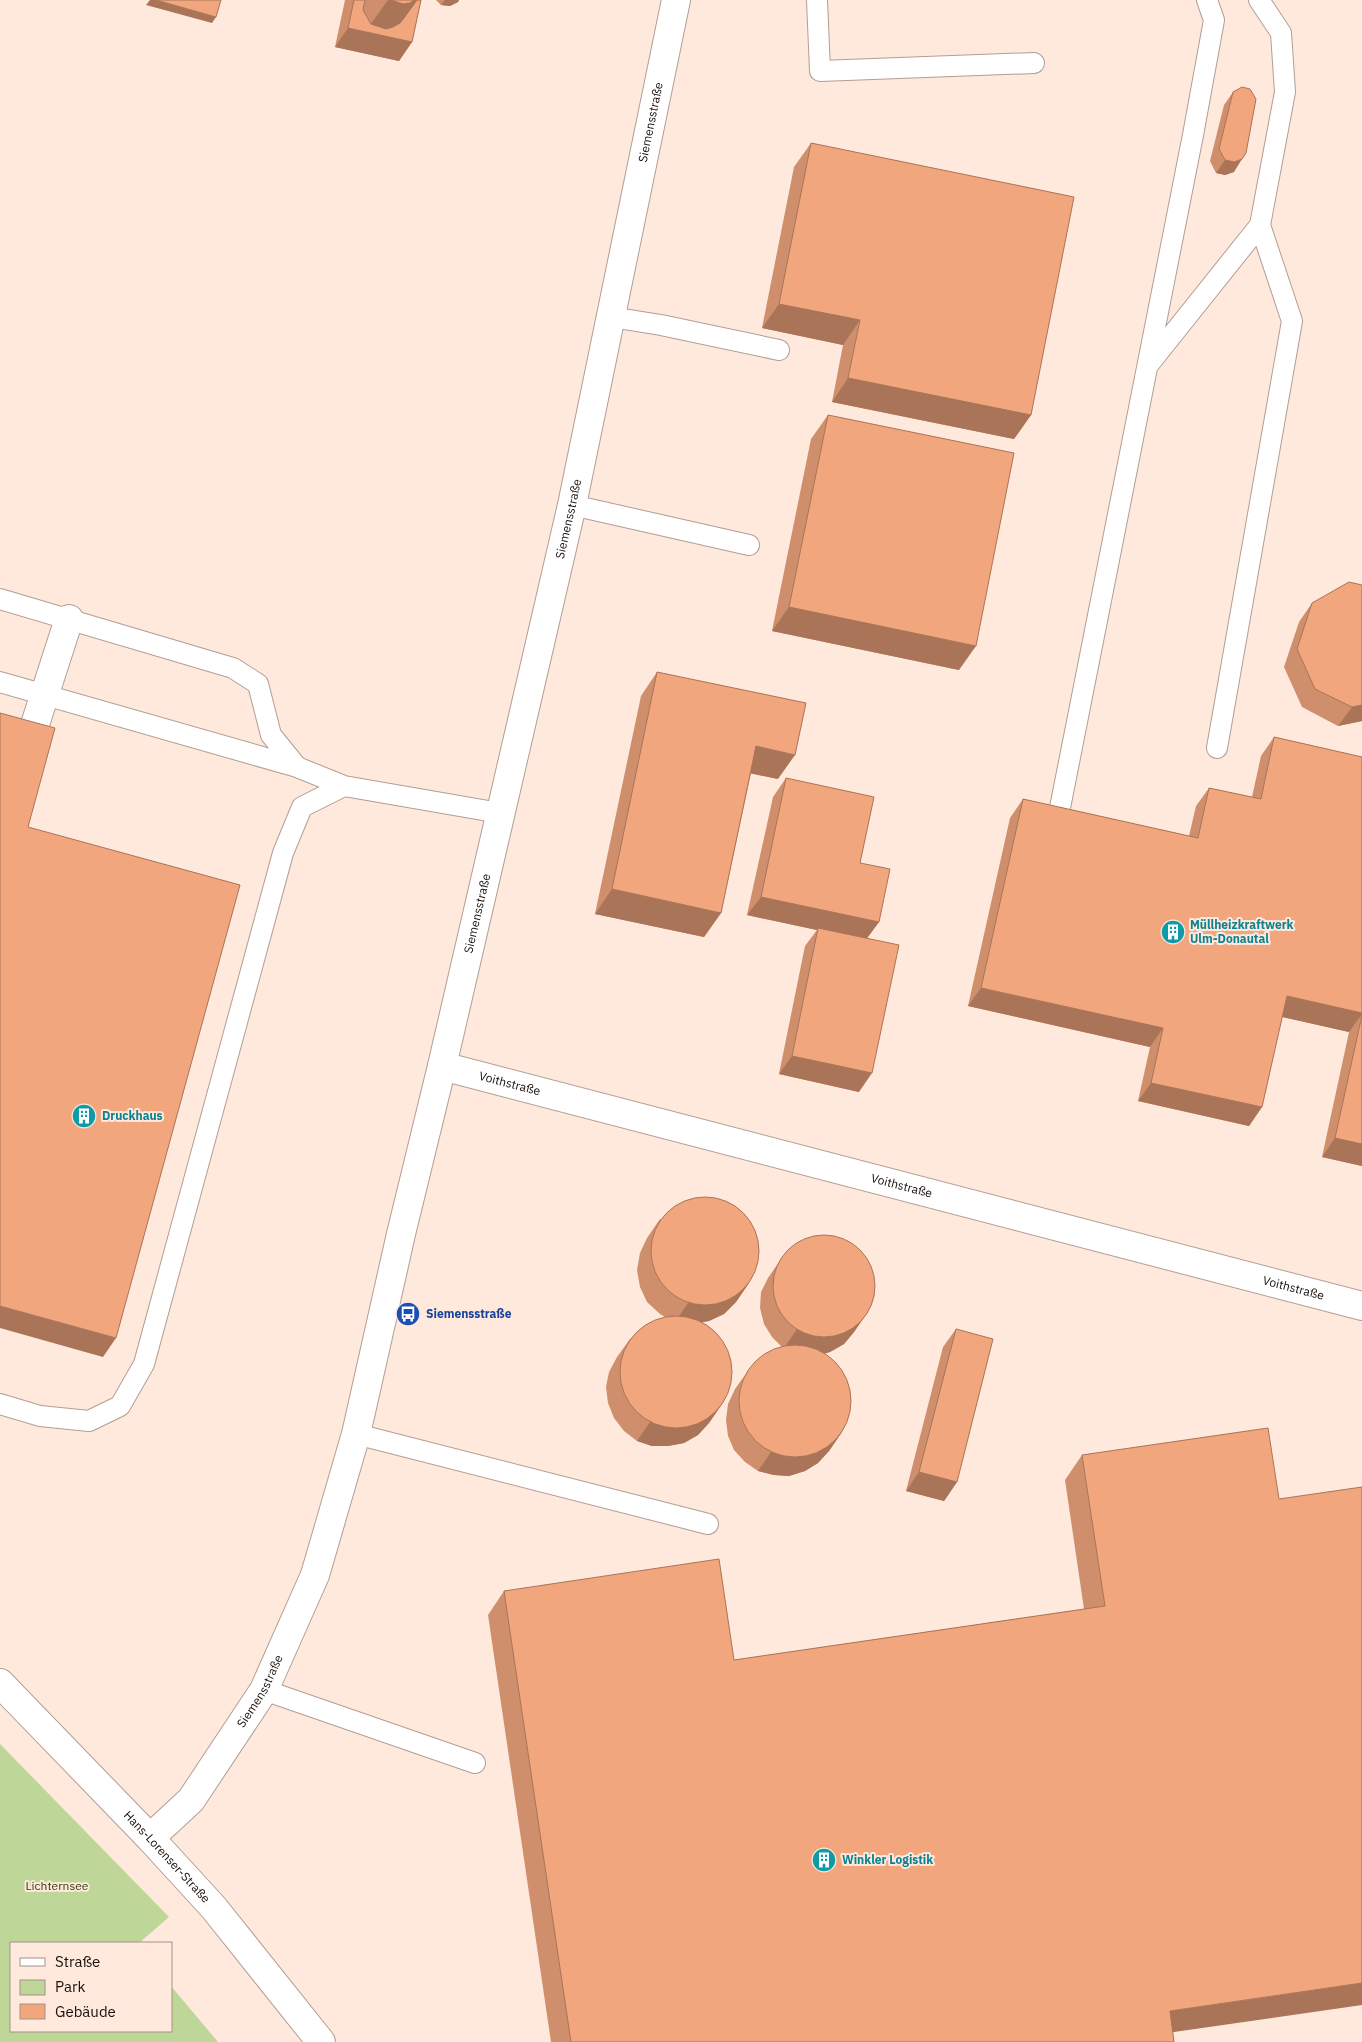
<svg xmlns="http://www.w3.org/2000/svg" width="1362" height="2042" viewBox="0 0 1362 2042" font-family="'IBM Plex Sans',sans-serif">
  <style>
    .green { fill: #bed799 }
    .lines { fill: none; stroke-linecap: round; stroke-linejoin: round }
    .lane-casing { stroke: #b39e93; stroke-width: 22 }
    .street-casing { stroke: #b39e93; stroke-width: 30 }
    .secondary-casing { stroke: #b39e93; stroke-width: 30 }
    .lane { stroke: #fff; stroke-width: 20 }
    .street { stroke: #fff; stroke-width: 28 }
    .secondary { stroke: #fff; stroke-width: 28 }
    .wall { fill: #cf8f6c }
    .shaded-wall { fill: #a97458 }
    .building { fill: #f1a67d; stroke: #a97458 }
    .labels { text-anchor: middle; stroke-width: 4; stroke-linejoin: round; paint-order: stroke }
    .street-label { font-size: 12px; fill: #18100c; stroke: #ffe8dc }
    .culture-label { font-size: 12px; font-weight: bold; fill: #0d838f; stroke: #ffe8dc; text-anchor: start }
    .transit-label { font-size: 12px; font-weight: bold; fill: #164399; stroke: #ffe8dc; text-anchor: start }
    .park-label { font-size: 12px; fill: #2e3f07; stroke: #ffe8dc }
  </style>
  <rect width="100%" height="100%" fill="#ffe8dc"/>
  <path class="green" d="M0,1744L169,1917L139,1943H11V2031H171V1986L218,2042H0Z"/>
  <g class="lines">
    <g class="lane-casing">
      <path id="lane" d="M817,0L820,71L1034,63
        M611,317L661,325L779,350
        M1149,364L1260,225
        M572,505L749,545
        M0,599L233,668L258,684L271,735L297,767
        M0,682L297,767L344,786
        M1217,748L1292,321L1260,225L1285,92L1281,33L1259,0
        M1056,828L1193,135L1214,20L1207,0
        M0,1404L40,1416L89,1421L120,1406L144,1364L283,853L302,807L344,786L500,813
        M356,1434L708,1524
        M264,1690L475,1763"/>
    </g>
    <g class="street-casing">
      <g id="street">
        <path d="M29,743L69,619"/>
        <path id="s1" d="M442,1066L1362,1306"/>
        <path id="s2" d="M150,1838L191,1800L264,1690L315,1575L356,1434L401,1234L442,1066L572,505L676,0"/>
      </g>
    </g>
    <g class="secondary-casing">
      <g id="secondary">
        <path id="s3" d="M0,1683L150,1838L214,1908L321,2042"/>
      </g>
    </g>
    <use href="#lane" class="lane"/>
    <use href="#street" class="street"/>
    <use href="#secondary" class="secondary"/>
  </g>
  <path class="wall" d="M345,0H421L412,42L399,61L335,47Z
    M436,0H459L458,2L450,6L441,5Z
    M1233,92L1234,172L1225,175L1216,173L1210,161L1224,105Z
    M811,143L1031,415L1014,439L832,402L843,345L762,328L794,167Z
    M828,415L959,670L772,631L811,439Z
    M1362,585V721L1338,726L1302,707L1284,667L1299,622L1312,603Z
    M657,672L778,779L751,773L721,913L704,937L595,914L641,696Z
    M1274,737L1362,757V1166L1322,1157L1349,1032L1282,1017L1262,1107L1249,1126L1138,1101L1150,1047L968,1006L1010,818L1023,799L1189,836L1196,806L1209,788L1252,797L1261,756Z
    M786,778L860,863L879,922L867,938L859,1092L779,1074L805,946L817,930L747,915L773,797Z
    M660,1219L749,1283L736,1302L724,1314L709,1321L703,1322L722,1404L709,1423L698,1435L684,1443L668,1446H652L637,1441L624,1431L614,1418L608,1403L606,1387L609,1372L617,1357L630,1339L665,1317L660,1314L647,1302L640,1287L637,1270L640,1253L647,1238Z
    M781,1259L867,1313L854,1332L844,1344L830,1352L823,1354L842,1432L829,1451L818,1463L805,1471L789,1476L774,1475L758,1471L745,1462L734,1450L728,1436L726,1420L728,1404L735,1389L748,1371L782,1347L772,1337L764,1324L760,1308L761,1292L768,1278Z
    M956,1329L957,1482L944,1501L906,1491L943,1347Z
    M1082,1455L1174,2042H551L488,1615L504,1591L734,1660L1084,1609L1065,1480Z"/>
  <path class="shaded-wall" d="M150,0H156L216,17L212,23L146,5Z
    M388,0H417L412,42L399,61L335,47L348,28L365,32Z
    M445,0H459L458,2L450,6L441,5Z
    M1242,159L1234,172L1225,175L1216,173L1225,160Z
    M779,304L860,320L843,345L762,328Z
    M848,378L1031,415L1014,439L832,402Z
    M789,607L976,646L959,670L772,631Z
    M1362,705V721L1338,726L1352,707Z
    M756,746L795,755L778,779L739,771Z
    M612,889L721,913L704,937L595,914Z
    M761,897L879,922L865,941L818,928L817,930L747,915Z
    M981,988L1163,1028L1150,1047L968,1006Z
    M1287,996L1362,1013V1014L1349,1032L1274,1015Z
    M792,1056L872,1073L859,1092L779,1074Z
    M1151,1083L1262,1107L1249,1126L1138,1101Z
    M1335,1138L1362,1144V1166L1322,1157Z
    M749,1283L736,1302L724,1314L709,1321L692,1324L675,1322L688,1303Z
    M0,1306L116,1338L103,1357L0,1328Z
    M867,1313L854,1332L844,1344L830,1352L815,1356L784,1348L797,1329Z
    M722,1404L709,1423L698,1435L684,1443L668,1446H652L637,1441L650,1422Z
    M842,1432L829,1451L818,1463L805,1471L789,1476L774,1475L758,1471L771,1452Z
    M919,1472L957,1482L944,1501L906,1491Z
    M1362,1983V2005L1153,2035L1170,2011Z"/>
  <path class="building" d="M156,0H221L216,17Z
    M354,0H365L363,10L371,24L386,29L393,27L400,23L404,18L417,0H421L412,42L348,28Z
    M391,0H414L410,3L403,4Z
    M1242,87L1250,89L1256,99L1246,153L1242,159L1234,162L1225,160L1219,149L1233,92Z
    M811,143L1074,197L1031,415L848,378L860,320L779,304Z
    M828,415L1014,453L976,646L789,607Z
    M1349,582L1362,585V705L1352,707L1315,689L1297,649L1312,603Z
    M657,672L806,703L795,755L756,746L721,913L612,889Z
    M0,713L55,728L28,827L240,885L116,1338L0,1306Z
    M1274,737L1362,757V1013L1287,996L1262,1107L1151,1083L1163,1028L981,988L1023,799L1198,838L1209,788L1261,799Z
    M786,778L874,797L860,863L890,869L879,922L761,897Z
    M818,928L899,945L872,1073L792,1056Z
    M1362,1015V1144L1335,1138Z
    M651 1251a54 54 0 1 1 108 0a54 54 0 1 1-108 0Z
    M773 1286a51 51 0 1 1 102 0a51 51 0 1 1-102 0Z
    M620 1372a56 56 0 1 1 112 0a56 56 0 1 1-112 0Z
    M956,1329L993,1339L957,1482L919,1472Z
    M739 1401a56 56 0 1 1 112 0a56 56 0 1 1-112 0Z
    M1268,1428L1279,1499L1362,1487V1983L1170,2011L1174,2042H571L504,1591L719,1559L734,1660L1105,1606L1082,1455Z"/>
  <defs>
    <g id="building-disc" transform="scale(1.25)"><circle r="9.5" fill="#0f9aa8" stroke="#ffe8dc"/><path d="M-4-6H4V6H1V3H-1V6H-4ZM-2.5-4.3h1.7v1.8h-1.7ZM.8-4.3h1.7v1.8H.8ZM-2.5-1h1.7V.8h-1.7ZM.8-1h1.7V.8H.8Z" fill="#fff"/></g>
    <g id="bus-disc" transform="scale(1.25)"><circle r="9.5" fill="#1a4fb4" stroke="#ffe8dc"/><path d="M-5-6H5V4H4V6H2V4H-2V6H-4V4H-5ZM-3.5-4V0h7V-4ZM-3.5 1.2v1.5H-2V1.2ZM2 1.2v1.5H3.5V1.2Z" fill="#fff"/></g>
  </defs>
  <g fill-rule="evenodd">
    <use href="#building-disc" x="1173" y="932"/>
    <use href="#building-disc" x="84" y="1116"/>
    <use href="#bus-disc" x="408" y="1314"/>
    <use href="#building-disc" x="824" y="1860"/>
  </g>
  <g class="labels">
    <g class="street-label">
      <text dy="4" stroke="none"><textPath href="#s2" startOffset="1805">Siemensstraße</textPath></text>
      <text dy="4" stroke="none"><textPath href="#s2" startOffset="1400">Siemensstraße</textPath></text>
      <text dy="4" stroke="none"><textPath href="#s2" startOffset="995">Siemensstraße</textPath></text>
      <text dy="4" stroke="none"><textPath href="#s1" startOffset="70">Voithstraße</textPath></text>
      <text dy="4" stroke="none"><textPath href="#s1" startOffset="475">Voithstraße</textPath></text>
      <text dy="4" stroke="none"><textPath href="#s1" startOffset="880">Voithstraße</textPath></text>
      <text dy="4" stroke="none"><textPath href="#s2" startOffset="185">Siemensstraße</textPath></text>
      <text dy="4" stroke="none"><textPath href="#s3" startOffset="241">Hans-Lorenser-Straße</textPath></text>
    </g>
    <g class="culture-label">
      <text x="1190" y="929">Müllheizkraftwerk<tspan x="1190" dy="14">Ulm-Donautal</tspan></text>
      <text x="102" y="1120">Druckhaus</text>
      <text x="842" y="1864">Winkler Logistik</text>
    </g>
    <g class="transit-label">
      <text x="426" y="1318">Siemensstraße</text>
    </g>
    <g class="park-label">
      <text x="57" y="1890">Lichternsee</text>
    </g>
  </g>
  <rect x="10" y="1942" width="162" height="90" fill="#ffe8dc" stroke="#a39289"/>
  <rect x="20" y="1958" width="25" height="8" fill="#ffffff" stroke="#a39289"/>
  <text x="55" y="1967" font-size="15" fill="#18100c">Straße</text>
  <rect x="20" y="1980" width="25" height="15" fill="#bed799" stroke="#a39289"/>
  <text x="55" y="1992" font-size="15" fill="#18100c">Park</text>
  <rect x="20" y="2004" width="25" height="15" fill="#f1a67d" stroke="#a39289"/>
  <text x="55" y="2017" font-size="15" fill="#18100c">Gebäude</text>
</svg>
